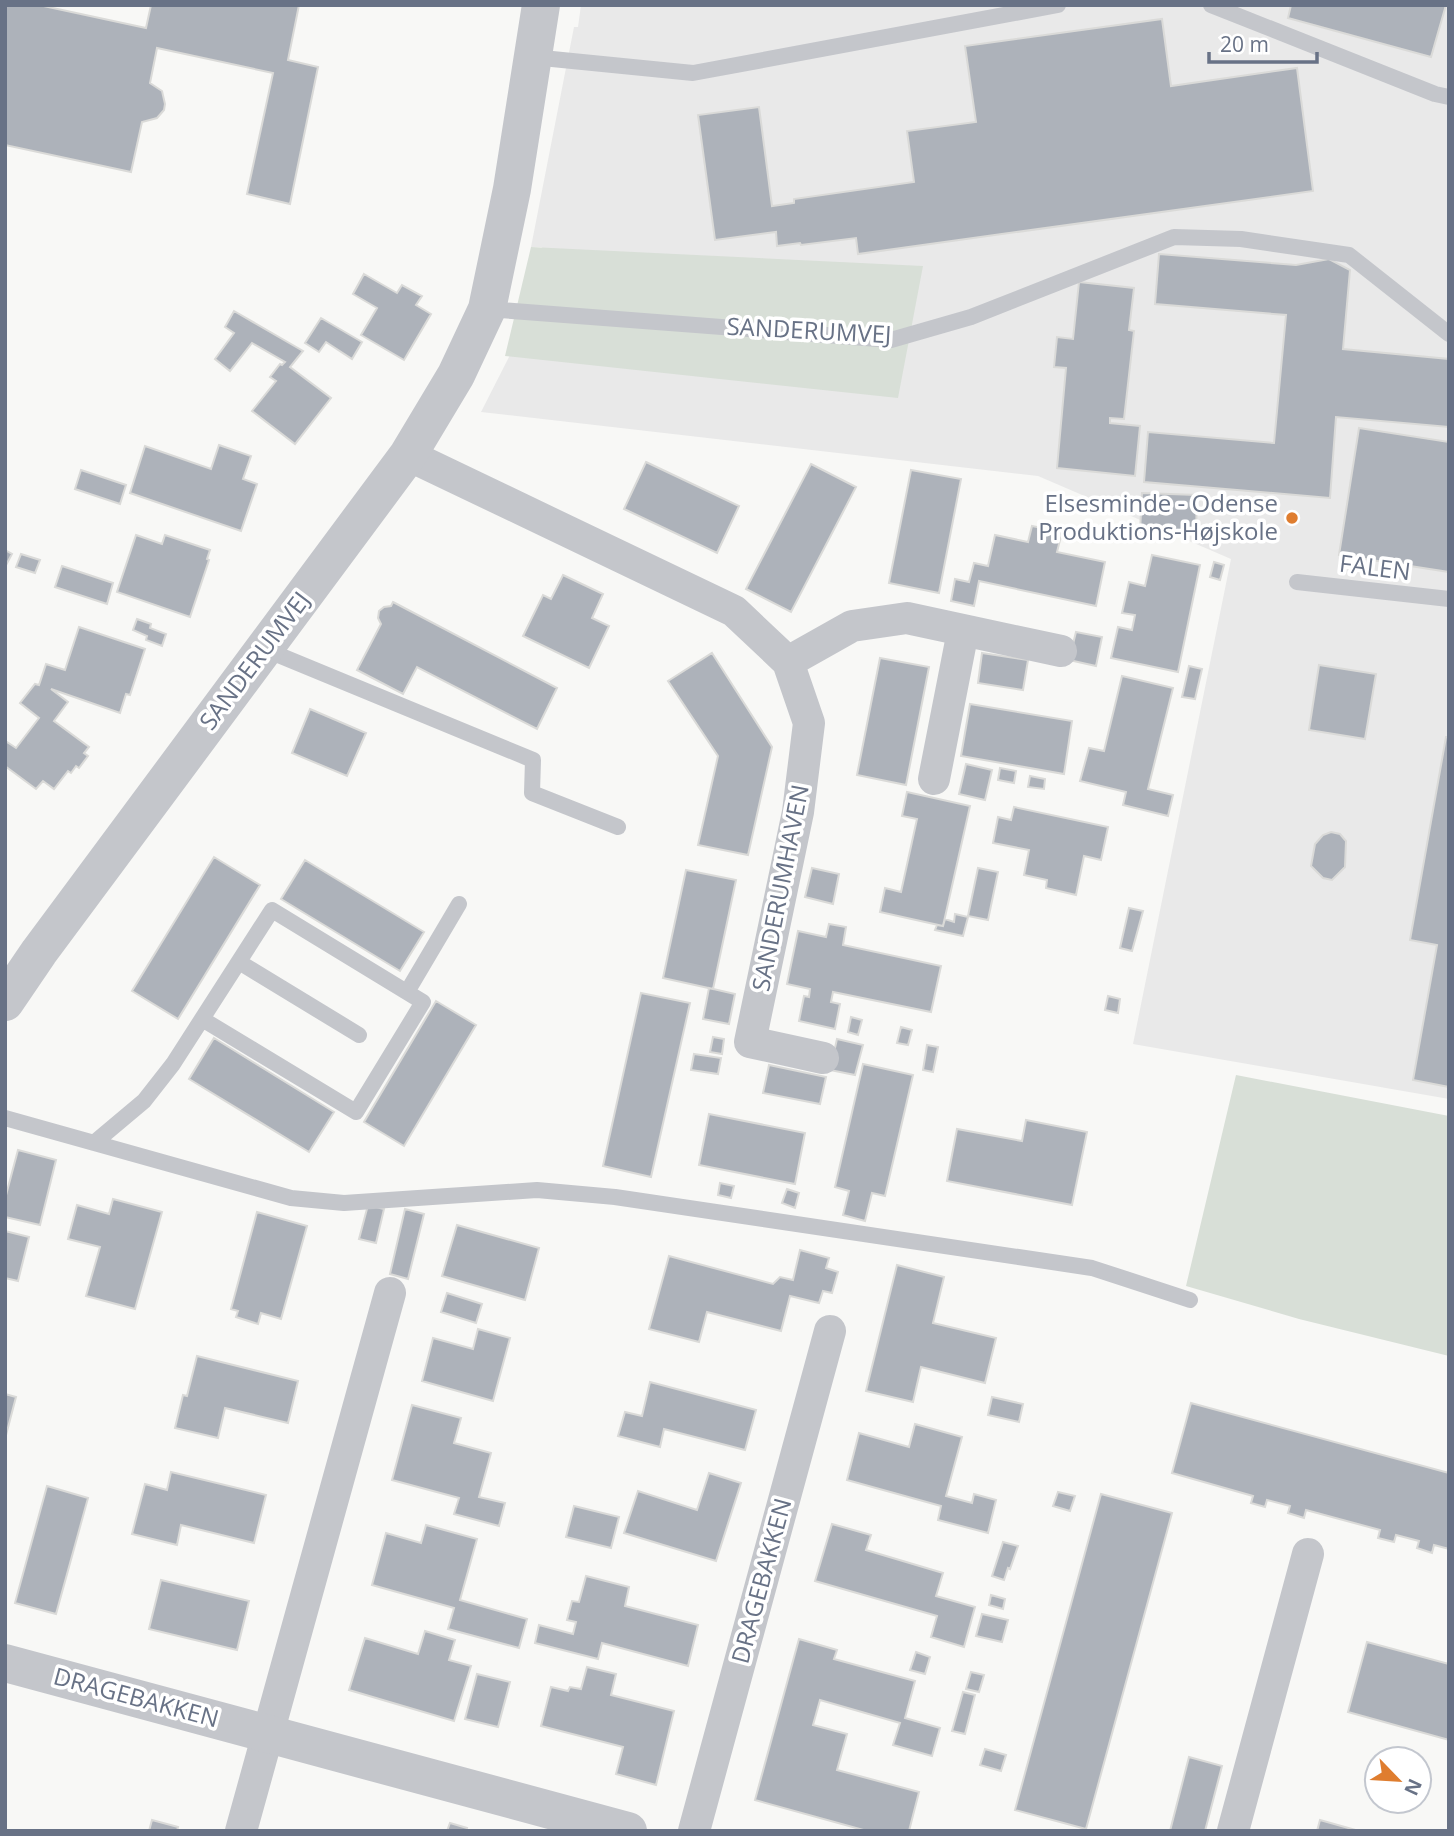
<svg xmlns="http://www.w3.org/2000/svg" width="1454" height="1836" viewBox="0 0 1454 1836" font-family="'Open Sans',sans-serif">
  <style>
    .built { fill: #e9e9e9 }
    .green { fill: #d8dfd7 }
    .building { fill: #adb2ba; stroke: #dadad8; stroke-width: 2 }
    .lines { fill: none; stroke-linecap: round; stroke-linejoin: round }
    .service { stroke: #c4c6cb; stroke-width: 16 }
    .minor { stroke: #c4c6cb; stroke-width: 32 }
    .tertiary { stroke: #c4c6cb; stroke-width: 38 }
    .poi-dot { fill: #df7d2f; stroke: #fff; stroke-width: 2.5 }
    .labels { text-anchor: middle; stroke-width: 7; stroke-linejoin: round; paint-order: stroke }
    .street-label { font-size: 24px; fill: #687286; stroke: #fff }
    .poi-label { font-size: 24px; fill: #687286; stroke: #fff; text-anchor: end }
  </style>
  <rect width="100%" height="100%" fill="#f8f8f6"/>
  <path class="built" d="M581,5H1449V1099L1133,1044L1231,559L1038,476L481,412L514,347L542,247H531L574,27H578Z"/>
  <path class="green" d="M531,247L923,266L898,398L505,356Z
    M1236,1075L1449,1116V1356L1299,1319L1186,1286Z"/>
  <path class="building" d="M5,5H39L146,28L151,5H299L288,60L318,67L290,204L247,194L273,73L157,48L150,83L162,91L165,104L164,110L157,118L142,122L131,172L5,145Z
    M1291,5H1446L1431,57L1288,18Z
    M1162,19L1171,86L1297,68L1313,191L858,254L856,238L801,245L800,243L777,246L776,232L715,240L698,115L759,107L772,206L794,203V199L914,182L907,131L976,122L965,46Z
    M1159,254L1296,265L1329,259L1350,270L1343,349L1449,359V427L1336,417L1330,498L1144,482L1148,432L1274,443L1286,315L1155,304Z
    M364,274L397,293L402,285L422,296L416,305L431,314L404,360L361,335L377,308L353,294Z
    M1079,282L1134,288L1129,330L1134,331L1124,419L1110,418V423L1140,426L1135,476L1057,468L1066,368L1054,367L1057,337L1073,339Z
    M234,311L303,351L290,367L331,398L295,444L252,411L276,381L270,377L280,364L282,365L285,362L252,343L230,371L215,359L234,333L225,327Z
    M321,318L362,342L352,359L326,342L319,352L305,343Z
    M1359,428L1449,442V572L1339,555Z
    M219,445L251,456L243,479L257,484L241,531L130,493L145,446L211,469Z
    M646,462L739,506L717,553L624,509Z
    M811,464L856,487L791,612L746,589Z
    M81,470L126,485L120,504L75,489Z
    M911,470L961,479L939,593L889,583Z
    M1142,493L1197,495L1196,534L1140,532Z
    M1032,526L1062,532L1057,552L1105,562L1096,606L979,581L974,606L951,601L955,579L969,582L974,563L988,566L995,535L1028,542Z
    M136,535L162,544L165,535L210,550L207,559L209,560L190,617L117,592Z
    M5,550L12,554L5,567Z
    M21,554L40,560L35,573L16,567Z
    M1152,555L1200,565L1178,672L1111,658L1118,627L1132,630L1135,615L1122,613L1129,582L1145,586Z
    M1214,562L1224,565L1220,580L1210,577Z
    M62,566L113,583L107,604L55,587Z
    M563,575L603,594L592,618L609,626L589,668L523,636L543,595L551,599Z
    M393,602L557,688L537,729L417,667L403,694L357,670L381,624L378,618L379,611L384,607L391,606Z
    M137,619L151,624L150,628L166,634L162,646L146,640L147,636L133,630Z
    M79,627L145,649L130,695L126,694L120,713L51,689L68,702L54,721L89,747L84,753L88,756L79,768L76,766L71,773L68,771L54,789L43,781L36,789L5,766V744L7,742L16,748L39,718L20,703L35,684L39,685L46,664L65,670Z
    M1076,632L1102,637L1096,666L1069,660Z
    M712,653L772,747L748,855L698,845L718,756L668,681Z
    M982,653L1028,660L1023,690L978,683Z
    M880,658L929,667L906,785L857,775Z
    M1319,665L1376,674L1365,739L1309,730Z
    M1189,666L1202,669L1195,699L1182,697Z
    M1122,676L1173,688L1148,789L1173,795L1168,816L1123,805L1126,792L1080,781L1089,748L1104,751Z
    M970,704L1072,721L1064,774L961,756Z
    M310,709L366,733L347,776L292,753Z
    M1446,737H1449V1087L1413,1080L1437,945L1410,940Z
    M966,764L992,770L985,800L959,794Z
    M1000,768L1016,771L1014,783L998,780Z
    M1030,776L1045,779L1044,789L1028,787Z
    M907,792L970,806L943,926L880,912L885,888L901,892L917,819L902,816Z
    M1014,807L1108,827L1101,860L1084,856L1076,895L1046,888L1047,880L1024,875L1029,850L993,843L998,817L1011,820Z
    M1331,832L1340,834L1346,841L1345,867L1332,880L1323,878L1311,866L1315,844L1323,835Z
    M214,857L260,885L178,1019L132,991Z
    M305,860L424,932L400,971L281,899Z
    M812,868L839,874L833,904L805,897Z
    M978,868L998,872L988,920L968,916Z
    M686,870L736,880L713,989L663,978Z
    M1129,908L1143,911L1132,951L1120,948Z
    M955,914L968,917L963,936L935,930L937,925L943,926L945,919L954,922Z
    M829,924L846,927L843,945L941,966L931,1012L833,992L831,1002L840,1004L835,1029L799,1021L804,996L809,997L810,989L787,984L798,931L826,937Z
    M709,988L735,994L729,1024L703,1019Z
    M641,993L690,1003L651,1177L603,1166Z
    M1108,996L1120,999L1118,1013L1105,1010Z
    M436,1001L476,1025L404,1146L364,1122Z
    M851,1017L862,1020L858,1035L848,1032Z
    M901,1027L912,1030L908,1045L897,1043Z
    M713,1037L724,1039L722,1054L710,1052Z
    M214,1038L334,1112L309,1152L189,1079Z
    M837,1039L863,1045L855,1075L830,1070Z
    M927,1045L938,1047L933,1072L923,1070Z
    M694,1054L721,1058L718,1074L691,1070Z
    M863,1064L913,1075L885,1196L872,1193L865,1221L843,1215L849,1191L835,1187Z
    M769,1065L826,1077L820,1104L763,1093Z
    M709,1114L805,1133L795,1184L699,1165Z
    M1026,1120L1087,1132L1072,1205L947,1181L957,1129L1022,1141Z
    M18,1150L56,1160L40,1225L5,1217V1199Z
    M720,1183L734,1186L731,1198L718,1195Z
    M787,1189L799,1193L795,1208L782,1203Z
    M113,1199L162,1212L135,1309L86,1296L100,1247L68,1239L77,1205L109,1214Z
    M368,1205L384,1209L376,1243L359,1239Z
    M405,1209L424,1214L408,1279L390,1274Z
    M257,1212L307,1226L281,1319L261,1313L258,1324L236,1317L238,1311L231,1309Z
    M457,1225L539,1248L525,1300L442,1276Z
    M5,1231L29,1237L18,1281L5,1278Z
    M800,1250L829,1258L826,1268L838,1272L832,1293L823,1291L819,1303L790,1296L781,1331L707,1312L699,1342L649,1329L669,1256L773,1284L780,1277L793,1280Z
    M897,1265L944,1277L933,1323L996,1338L985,1383L921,1367L913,1402L866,1391Z
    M447,1293L482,1304L476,1323L441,1312Z
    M478,1329L510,1338L493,1401L422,1381L433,1338L473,1349Z
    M197,1356L298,1381L288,1423L225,1408L218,1438L175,1428L183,1395L187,1396Z
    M650,1382L756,1410L745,1450L664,1429L660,1447L618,1436L625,1412L642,1416Z
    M5,1394L16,1397L5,1439Z
    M992,1397L1023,1404L1019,1422L988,1415Z
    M1191,1403L1449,1473V1549L1434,1545L1432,1553L1417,1548L1419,1541L1396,1535L1394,1542L1378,1538L1380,1530L1306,1510L1304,1518L1288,1513L1290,1506L1267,1500L1265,1507L1251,1503L1253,1496L1172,1473Z
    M412,1405L461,1418L454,1443L491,1453L479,1497L505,1503L499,1526L454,1514L459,1498L392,1480Z
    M915,1424L962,1437L946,1496L972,1503L974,1494L996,1500L988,1533L938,1520L941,1506L847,1480L859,1433L909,1447Z
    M171,1472L266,1495L254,1543L181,1525L177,1545L132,1534L145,1484L167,1490Z
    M709,1473L741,1483L716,1561L624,1533L638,1491L697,1510Z
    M47,1486L88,1498L56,1614L15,1603Z
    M1058,1492L1075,1496L1070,1511L1053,1506Z
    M1101,1494L1172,1513L1086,1829L1015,1810Z
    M574,1506L619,1517L611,1548L566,1537Z
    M832,1524L871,1535L866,1550L943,1573L936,1596L975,1607L964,1647L931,1637L937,1616L815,1581Z
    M426,1525L477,1539L460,1600L527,1619L519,1648L448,1629L454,1608L372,1585L386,1533L421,1543Z
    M1003,1542L1018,1546L1010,1569L1008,1568L1004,1580L992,1576Z
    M586,1576L629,1587L625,1606L698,1625L688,1666L602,1643L598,1659L535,1643L539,1625L573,1634L576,1622L567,1620L572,1601L579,1602Z
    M161,1580L249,1601L237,1650L149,1629Z
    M991,1595L1005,1599L1003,1609L989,1605Z
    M982,1614L1008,1620L1002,1642L976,1636Z
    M425,1631L455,1640L449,1660L471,1666L454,1721L349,1690L365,1638L418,1654Z
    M799,1639L837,1650L834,1659L915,1681L905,1718L940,1728L932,1756L893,1745L900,1723L820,1700L813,1725L847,1734L837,1770L919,1792L909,1831H867L755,1800Z
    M1367,1642L1449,1664V1740L1348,1712Z
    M916,1652L930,1657L925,1674L910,1670Z
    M587,1667L616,1674L611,1695L674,1711L656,1785L616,1774L623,1747L541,1726L551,1687L568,1691L570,1687L581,1689Z
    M971,1672L984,1675L979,1692L966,1689Z
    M477,1674L510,1682L498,1727L465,1719Z
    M963,1692L975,1695L965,1734L952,1731Z
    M985,1749L1006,1755L1001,1771L980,1765Z
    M1189,1757L1222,1766L1205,1831H1170Z
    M152,1820L178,1827L177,1831H149Z
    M1320,1820L1359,1831H1317Z
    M450,1823L467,1828L466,1831H447Z"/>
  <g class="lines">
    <path class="service" d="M1211,5L1435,94L1449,97
      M532,57L693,73L1058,5
      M487,309L891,340L971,317L1174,237L1241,239L1349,255L1449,334
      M1297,582L1449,599
      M264,649L533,760L532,793L618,827
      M239,962L359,1035
      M407,992L459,904
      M5,1118L291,1198L344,1203L537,1190L615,1197L1092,1268L1190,1300
      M94,1143L144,1101L173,1064L272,910L423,1002L356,1112L202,1019"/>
    <path class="minor" d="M408,455L734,611L788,662L809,723L798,812L750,1042L823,1058
      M788,662L852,626L907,618L1061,651
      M934,779L963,631
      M241,1831L390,1293
      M694,1831L830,1331
      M1233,1831L1308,1554"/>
    <path class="tertiary" d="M5,1002L39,952L408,455L456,375L487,309L512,189L541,5
      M5,1663L628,1831"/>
  </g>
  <circle class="poi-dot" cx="1292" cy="518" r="7"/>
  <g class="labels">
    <g class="street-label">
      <text transform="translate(809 331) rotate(3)" y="8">SANDERUMVEJ</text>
      <text transform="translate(1375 568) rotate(7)" y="8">FALEN</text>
      <text transform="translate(255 661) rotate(-53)" y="8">SANDERUMVEJ</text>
      <text transform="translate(781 888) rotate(-79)" y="8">SANDERUMHAVEN</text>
      <text transform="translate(762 1581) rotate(-75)" y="8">DRAGEBAKKEN</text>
      <text transform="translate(136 1698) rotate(15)" y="8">DRAGEBAKKEN</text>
    </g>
    <g class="poi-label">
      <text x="1278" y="512">Elsesminde - Odense<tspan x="1278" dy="28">Produktions-Højskole</tspan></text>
    </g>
  </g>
  <rect width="1454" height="1836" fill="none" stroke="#687286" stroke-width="14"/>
  <g transform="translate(1398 1780) rotate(115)"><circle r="33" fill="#ffffff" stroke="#c3c7cf" stroke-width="2"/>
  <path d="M0-5L12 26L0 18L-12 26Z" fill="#df7d2f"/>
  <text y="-10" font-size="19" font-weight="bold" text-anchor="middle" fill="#687286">N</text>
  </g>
  <path d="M1209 52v10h108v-10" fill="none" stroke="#687286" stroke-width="3.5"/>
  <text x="1220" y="52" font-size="21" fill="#687286" stroke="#ffffff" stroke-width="5" paint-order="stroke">20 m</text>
</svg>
